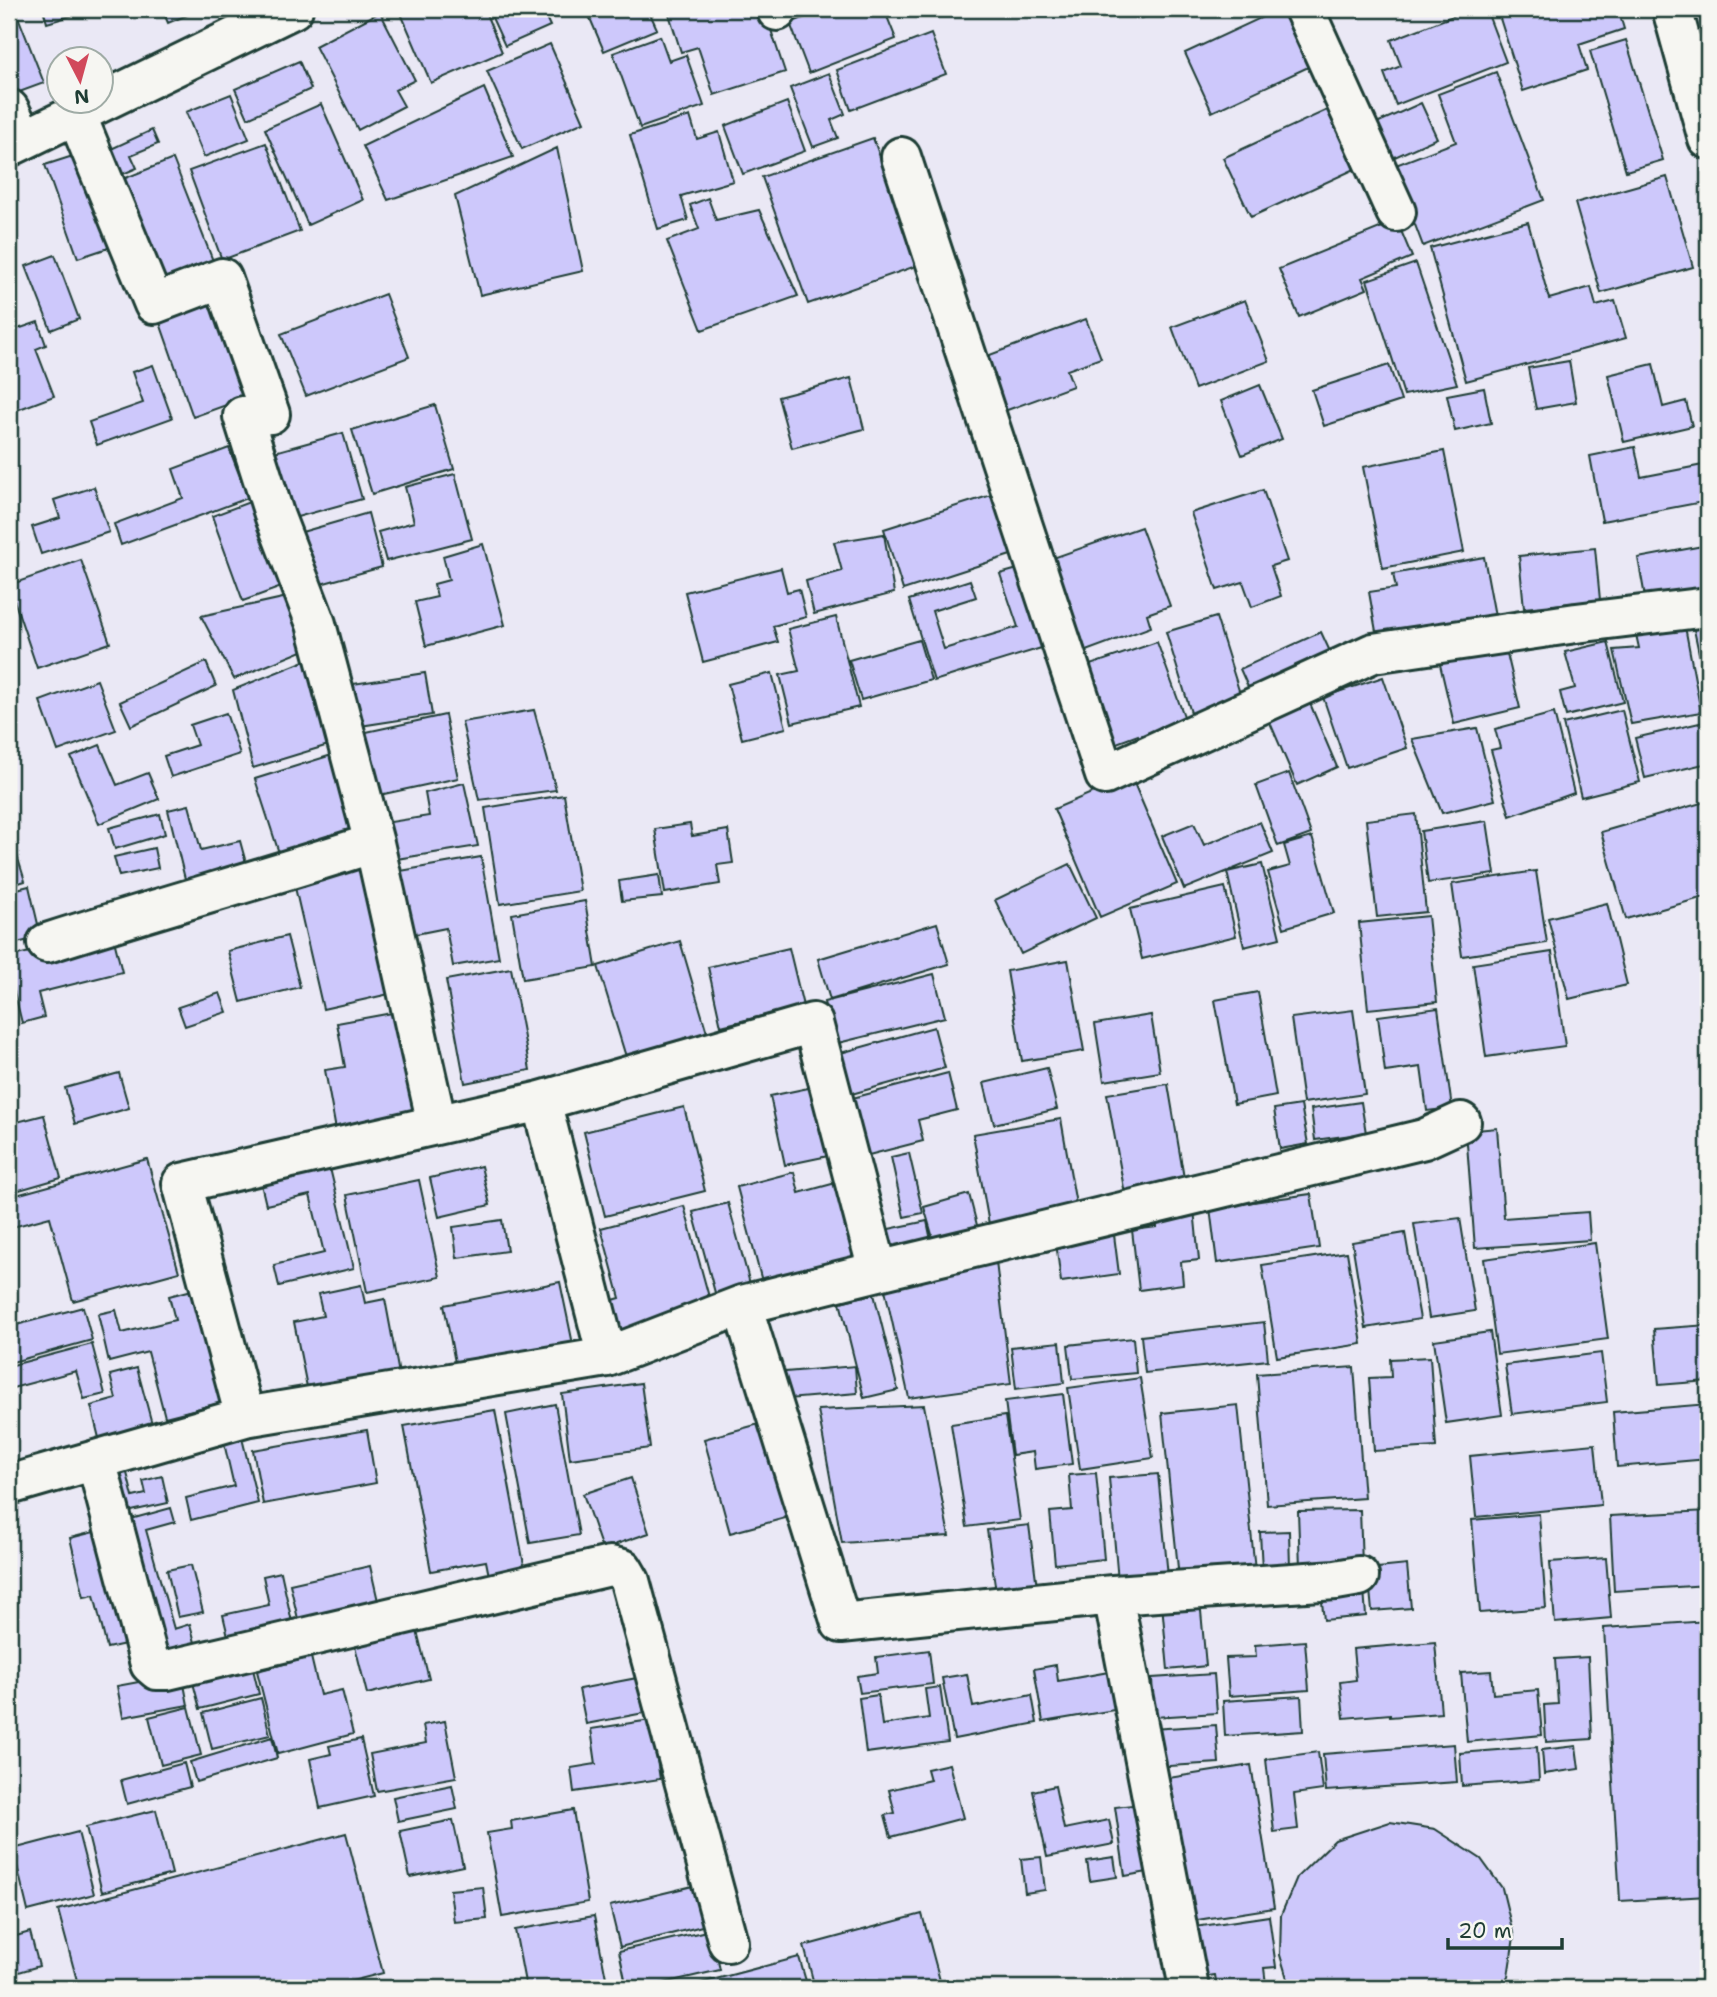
<svg xmlns="http://www.w3.org/2000/svg" width="1717" height="1997" viewBox="0 0 1717 1997" font-family="'Shantell Sans',sans-serif">
  <style>
    .building { fill: #cdc8fb; stroke: #1f3d34; stroke-width: 2 }
    .lines { fill: none; stroke-linecap: round; stroke-linejoin: round }
    .minor-casing { stroke: #1f3d34; stroke-width: 44 }
    .tertiary-casing { stroke: #1f3d34; stroke-width: 44 }
    .minor { stroke: #f6f6f2; stroke-width: 38 }
    .tertiary { stroke: #f6f6f2; stroke-width: 38 }
  </style>
  <rect width="100%" height="100%" fill="#eae8f5"/>
  <filter id="ink" filterUnits="userSpaceOnUse"><feTurbulence type="fractalNoise" baseFrequency=".0143" numOctaves="2"/><feDisplacementMap in="SourceGraphic" scale="14" xChannelSelector="R" yChannelSelector="G"/><feConvolveMatrix kernelMatrix="1 2 1 2 8 2 1 2 1" color-interpolation-filters="sRGB"/></filter>
  <g filter="url(#ink)">
    <path class="building" d="M9,9H15L44,83L14,94L9,81Z
      M43,9H94L47,23Z
      M162,9H202L168,23Z
      M399,9H484L502,52L431,83Z
      M488,9H542L550,26L505,46Z
      M586,9H648L657,29L604,51Z
      M686,9H764L785,72L714,95L698,47L681,52L669,14Z
      M827,9H884L896,39L809,73L790,23Z
      M1138,9H1173L1141,18Z
      M1280,9H1292L1317,63L1212,112L1185,53Z
      M1471,9H1486L1506,62L1396,105L1384,73L1401,66L1391,40Z
      M1497,9H1618L1624,29L1579,44L1587,70L1523,91Z
      M380,12L415,80L395,90L404,106L358,130L315,46Z
      M931,34L946,74L851,110L837,70Z
      M660,36L669,61L686,55L704,106L640,128L613,53Z
      M1626,40L1663,160L1626,171L1590,51Z
      M550,44L584,122L522,149L487,71Z
      M299,61L311,89L248,118L235,89Z
      M1496,72L1544,200L1423,246L1393,166L1456,142L1438,94Z
      M829,73L845,114L831,120L838,138L813,147L790,88Z
      M484,88L513,157L388,200L363,146Z
      M231,94L249,139L204,157L186,112Z
      M787,102L805,151L743,174L725,126Z
      M1421,103L1437,138L1386,161L1370,126Z
      M321,104L363,200L308,225L265,129Z
      M1340,104L1368,163L1251,217L1223,158Z
      M690,116L697,139L719,132L733,181L681,196L688,220L658,229L630,135Z
      M152,130L158,144L131,155L137,168L109,180L98,155Z
      M873,138L919,265L808,304L762,177Z
      M266,143L300,231L222,260L189,171Z
      M557,148L583,271L480,295L455,196Z
      M79,154L111,247L78,258L45,165Z
      M173,159L215,266L161,288L118,181Z
      M1667,177L1693,267L1601,293L1575,203Z
      M708,198L716,220L759,210L798,296L702,330L667,241L699,229L690,205Z
      M1397,221L1412,257L1362,278L1367,289L1299,317L1279,269Z
      M1528,222L1549,299L1591,287L1596,306L1615,301L1626,338L1466,381L1430,248Z
      M55,255L79,319L51,330L26,266Z
      M1416,263L1457,384L1404,395L1367,280Z
      M385,294L409,357L306,396L281,334Z
      M223,297L257,394L193,417L159,320Z
      M1245,300L1269,361L1195,389L1172,327Z
      M1086,319L1101,358L1067,370L1073,386L999,413L979,359Z
      M38,322L46,345L36,349L54,396L9,413V332Z
      M1569,361L1576,402L1536,409L1528,368Z
      M1653,364L1663,407L1686,401L1692,426L1624,442L1608,375Z
      M153,365L172,418L97,445L89,422L143,403L132,372Z
      M1389,365L1401,401L1324,426L1312,390Z
      M851,378L864,429L792,448L778,397Z
      M1260,385L1282,439L1242,455L1221,401Z
      M1484,388L1491,423L1455,431L1447,395Z
      M435,405L454,469L372,494L352,430Z
      M343,433L362,499L290,519L271,453Z
      M1635,447L1641,477L1708,464V501L1602,521L1590,456Z
      M229,448L248,498L121,545L114,524L183,498L173,469Z
      M1444,451L1464,552L1383,568L1363,467Z
      M455,474L472,539L386,561L378,532L414,522L405,487Z
      M94,487L109,532L41,554L32,527L60,518L54,500Z
      M1263,490L1287,561L1271,566L1281,596L1252,607L1243,582L1217,590L1191,513Z
      M1004,491L1023,551L903,590L884,529Z
      M260,498L290,584L243,601L212,516Z
      M368,513L382,567L310,587L295,534Z
      M1141,527L1170,606L1147,614L1151,627L1086,651L1053,558Z
      M884,534L894,593L814,614L806,581L842,571L834,542Z
      M483,544L505,625L426,646L415,602L437,597L434,584L449,580L443,556Z
      M1708,545V597L1647,608L1638,558Z
      M1595,548L1600,600L1524,608L1519,556Z
      M1484,557L1495,616L1377,637L1369,592L1396,588L1393,574Z
      M81,560L110,643L37,668L9,585Z
      M1025,567L1051,645L934,681L909,600L970,580L976,597L932,611L944,649L1018,627L1000,574Z
      M781,568L787,592L799,589L806,617L773,626L778,642L703,662L685,592Z
      M292,596L312,647L234,679L201,616Z
      M1708,616V696L1692,620Z
      M836,617L859,707L792,723L780,675L799,671L788,629Z
      M1216,617L1242,700L1192,716L1166,632Z
      M1684,621L1701,712L1631,724L1614,650L1639,648L1635,630Z
      M1321,632L1333,658L1252,696L1240,669Z
      M919,640L931,680L861,700L849,660Z
      M1504,641L1520,708L1454,724L1438,656Z
      M1157,642L1185,719L1160,727L1165,741L1143,750L1138,735L1114,744L1087,666Z
      M1608,642L1623,702L1566,716L1560,692L1575,688L1565,652Z
      M317,656L335,743L253,768L233,690Z
      M206,662L216,686L131,726L120,702Z
      M425,673L432,715L347,728L340,686Z
      M772,673L786,728L742,739L728,684Z
      M1383,677L1407,748L1347,768L1323,697Z
      M97,680L116,730L58,751L40,701Z
      M1306,694L1337,767L1297,785L1265,711Z
      M534,710L556,790L479,800L462,722Z
      M1622,710L1640,782L1581,797L1563,724Z
      M226,713L240,754L171,777L164,756L197,745L190,725Z
      M1554,713L1574,793L1510,816L1491,750L1500,748L1495,729Z
      M445,715L458,778L370,797L357,734Z
      M1708,721V763L1645,778L1635,738Z
      M1477,728L1495,800L1442,813L1412,739Z
      M100,745L117,785L148,773L159,799L99,824L71,757Z
      M338,753L361,828L279,853L255,779Z
      M1289,773L1311,834L1278,846L1256,785Z
      M1131,776L1177,884L1100,917L1054,809Z
      M464,783L478,846L390,860L384,823L429,816L425,793Z
      M564,795L580,891L500,904L485,808Z
      M1708,801V896L1626,919L1601,832Z
      M189,805L201,850L240,841L246,863L185,879L168,810Z
      M160,814L165,834L115,849L109,828Z
      M1416,814L1426,912L1377,917L1366,820Z
      M1487,821L1495,874L1428,883L1421,831Z
      M1260,822L1273,853L1184,889L1162,836L1194,823L1204,845Z
      M690,824L692,836L728,830L733,863L717,865L720,884L665,893L655,829Z
      M9,830L25,881L9,886Z
      M1312,837L1334,913L1284,928L1268,872L1290,866L1284,845Z
      M154,848L158,868L119,876L114,857Z
      M481,857L499,958L453,966L446,928L401,937L389,873Z
      M1070,864L1096,918L1021,954L995,900Z
      M1262,864L1280,938L1244,947L1227,872Z
      M369,866L398,992L323,1009L294,883Z
      M1536,871L1547,943L1462,956L1452,884Z
      M659,875L662,897L622,901L619,881Z
      M29,886L41,937L9,945V918L13,917L9,891Z
      M1225,887L1236,936L1142,959L1130,909Z
      M585,901L596,967L523,979L512,914Z
      M1607,903L1627,985L1569,999L1548,918Z
      M1428,916L1437,1002L1368,1009L1359,923Z
      M937,923L949,964L830,1000L818,959Z
      M112,932L122,972L38,993L44,1017L22,1023L9,971V957Z
      M287,936L300,987L241,1002L228,951Z
      M680,941L708,1036L627,1060L598,966Z
      M789,948L803,1006L721,1026L708,967Z
      M1552,952L1565,1046L1486,1057L1473,964Z
      M1068,960L1084,1051L1022,1061L1007,971Z
      M511,968L530,1070L465,1083L446,980Z
      M934,974L945,1017L834,1044L824,1002Z
      M1258,992L1276,1096L1234,1104L1215,1000Z
      M220,993L227,1012L185,1026L178,1007Z
      M1438,1008L1452,1108L1427,1111L1421,1067L1385,1072L1378,1016Z
      M1353,1010L1365,1094L1303,1103L1291,1018Z
      M403,1011L422,1114L336,1130L325,1070L345,1067L337,1023Z
      M1151,1015L1160,1072L1104,1081L1095,1024Z
      M934,1027L945,1068L848,1095L837,1054Z
      M1047,1068L1057,1109L994,1124L984,1083Z
      M119,1073L129,1108L75,1124L65,1088Z
      M948,1073L957,1110L918,1120L923,1141L861,1157L845,1100Z
      M1168,1084L1185,1184L1125,1194L1107,1094Z
      M818,1086L833,1155L785,1165L770,1096Z
      M1361,1102L1366,1133L1315,1140L1311,1109Z
      M1301,1105L1308,1144L1280,1149L1274,1109Z
      M684,1107L705,1191L605,1216L584,1132Z
      M44,1115L61,1178L9,1193V1124Z
      M1061,1119L1077,1210L989,1224L973,1134Z
      M1497,1128L1504,1218L1588,1212L1590,1240L1475,1248L1466,1131Z
      M909,1153L923,1213L904,1217L891,1157Z
      M147,1159L179,1272L73,1301L50,1217L9,1228V1197Z
      M329,1164L354,1268L279,1286L274,1265L324,1253L310,1195L266,1205L260,1180Z
      M481,1166L490,1205L439,1217L430,1178Z
      M794,1172L799,1193L843,1181L864,1262L764,1289L737,1187Z
      M419,1180L440,1277L367,1292L347,1195Z
      M969,1194L979,1233L935,1245L924,1207Z
      M1311,1194L1319,1248L1217,1263L1210,1208Z
      M728,1203L752,1291L717,1300L693,1212Z
      M684,1206L712,1308L612,1335L603,1303L620,1298L601,1228Z
      M1194,1209L1199,1260L1181,1262L1183,1284L1139,1290L1132,1230L1157,1227L1156,1213Z
      M1460,1218L1475,1311L1429,1318L1414,1224Z
      M502,1220L507,1251L457,1258L453,1227Z
      M927,1221L933,1250L889,1259L884,1230Z
      M1113,1227L1119,1274L1061,1282L1055,1234Z
      M1405,1233L1420,1319L1366,1328L1352,1242Z
      M1595,1243L1608,1339L1497,1354L1484,1259Z
      M1347,1252L1362,1344L1277,1357L1262,1265Z
      M995,1254L1011,1384L909,1398L884,1285Z
      M560,1282L574,1349L457,1373L444,1305Z
      M361,1285L365,1303L385,1299L399,1374L308,1392L294,1322L323,1316L318,1294Z
      M196,1289L224,1402L165,1417L148,1352L109,1362L98,1314L116,1310L122,1333L175,1320L169,1296Z
      M874,1294L898,1390L864,1398L840,1302Z
      M83,1307L92,1340L9,1363V1327Z
      M1264,1322L1268,1360L1145,1373L1141,1336Z
      M1708,1325V1381L1659,1385L1654,1329Z
      M1490,1332L1502,1415L1446,1423L1434,1340Z
      M1133,1338L1136,1373L1072,1379L1068,1345Z
      M1060,1342L1064,1383L1016,1389L1011,1347Z
      M92,1344L105,1394L84,1399L76,1371L9,1389V1366Z
      M1601,1353L1607,1402L1512,1414L1505,1365Z
      M1430,1357L1436,1447L1374,1451L1369,1378L1391,1377L1390,1359Z
      M855,1366L857,1393L776,1400L774,1373Z
      M1354,1367L1364,1498L1267,1505L1257,1374Z
      M137,1368L152,1424L99,1438L91,1406L116,1399L110,1375Z
      M1140,1378L1153,1458L1080,1469L1068,1388Z
      M641,1383L650,1448L570,1459L562,1394Z
      M1063,1394L1072,1464L1035,1469L1033,1452L1012,1455L1005,1401Z
      M555,1404L579,1535L530,1543L506,1414Z
      M1708,1404V1459L1617,1467L1613,1412Z
      M924,1405L949,1536L842,1543L818,1410Z
      M1238,1405L1255,1570L1179,1578L1162,1413Z
      M495,1410L525,1570L489,1576L486,1561L431,1571L404,1426Z
      M1005,1416L1020,1520L967,1527L951,1424Z
      M774,1420L800,1514L730,1533L704,1439Z
      M367,1430L376,1483L263,1504L253,1450Z
      M242,1438L258,1503L191,1520L186,1498L234,1486L224,1443Z
      M1595,1444L1601,1505L1476,1517L1470,1456Z
      M125,1465L133,1497L146,1494L143,1481L162,1476L168,1503L118,1514L108,1468Z
      M1096,1473L1104,1559L1055,1564L1050,1512L1072,1510L1069,1475Z
      M1158,1474L1168,1576L1118,1581L1109,1478Z
      M631,1478L649,1533L602,1549L583,1494Z
      M171,1508L175,1522L146,1530L174,1629L190,1624L196,1646L159,1656L120,1522Z
      M1360,1510L1362,1565L1300,1567L1298,1511Z
      M1708,1511V1585L1614,1591L1610,1516Z
      M1539,1514L1546,1608L1480,1613L1472,1520Z
      M1029,1525L1037,1587L996,1592L987,1530Z
      M102,1530L130,1643L107,1648L94,1595L84,1597L70,1538Z
      M1289,1531L1290,1568L1262,1570L1260,1532Z
      M1606,1558L1611,1618L1555,1623L1550,1562Z
      M191,1565L203,1612L178,1617L167,1570Z
      M1407,1565L1411,1608L1372,1611L1368,1569Z
      M370,1566L378,1601L298,1619L290,1584Z
      M281,1572L292,1622L228,1636L223,1615L269,1605L263,1576Z
      M1364,1589L1366,1616L1324,1620L1321,1593Z
      M1200,1600L1206,1666L1168,1670L1162,1604Z
      M414,1619L429,1679L367,1694L352,1634Z
      M1708,1621V1896L1620,1901L1604,1628Z
      M1305,1641L1309,1690L1229,1696L1226,1658L1256,1657L1255,1645Z
      M1435,1642L1441,1713L1390,1717V1714L1344,1718L1340,1682L1356,1680L1353,1649Z
      M929,1650L933,1684L860,1693L857,1676L878,1673L876,1657Z
      M311,1657L320,1695L342,1690L353,1734L278,1754L257,1671Z
      M1588,1657L1592,1739L1546,1742L1544,1705L1558,1704L1555,1659Z
      M252,1665L259,1694L200,1709L192,1679Z
      M1056,1665L1058,1681L1120,1670L1126,1708L1043,1722L1034,1669Z
      M1491,1671L1493,1694L1538,1690L1542,1735L1467,1742L1461,1673Z
      M182,1674L188,1705L123,1717L117,1686Z
      M967,1674L973,1707L1032,1695L1037,1723L954,1739L942,1678Z
      M1214,1674L1217,1713L1154,1717L1152,1678Z
      M637,1678L644,1713L586,1724L579,1689Z
      M940,1687L948,1742L866,1753L859,1698L878,1695L882,1725L929,1718L925,1689Z
      M1301,1696L1303,1731L1225,1736L1223,1701Z
      M261,1698L270,1735L212,1749L203,1713Z
      M189,1707L201,1755L161,1765L149,1717Z
      M651,1720L660,1779L574,1792L571,1768L596,1764L591,1729Z
      M445,1721L456,1777L377,1791L370,1754L426,1743L423,1725Z
      M1216,1725L1219,1763L1153,1767L1151,1729Z
      M272,1737L277,1758L196,1782L190,1762Z
      M361,1739L374,1796L320,1808L310,1759L331,1754L329,1746Z
      M1454,1744L1457,1782L1326,1791L1323,1754Z
      M1576,1746L1579,1769L1544,1774L1542,1750Z
      M1537,1747L1539,1780L1462,1786L1460,1753Z
      M1318,1752L1323,1790L1294,1794L1298,1829L1274,1832L1266,1759Z
      M184,1763L190,1787L127,1804L121,1780Z
      M949,1764L963,1818L891,1837L885,1815L895,1813L889,1790L930,1780L927,1769Z
      M1251,1765L1274,1908L1178,1923L1156,1780Z
      M452,1785L457,1809L398,1821L393,1797Z
      M1055,1786L1064,1829L1109,1820L1114,1844L1047,1857L1033,1791Z
      M1148,1803L1159,1870L1125,1876L1115,1807Z
      M156,1810L172,1874L102,1892L86,1827Z
      M573,1810L588,1902L502,1917L487,1833L512,1829L511,1821Z
      M453,1820L463,1866L410,1877L400,1831Z
      M1390,1822L1435,1829L1481,1859L1502,1888L1514,1937L1508,1977L1501,1988H1290L1280,1955L1281,1915L1297,1877L1335,1840Z
      M78,1832L94,1894L28,1911L13,1849Z
      M346,1833L383,1973L325,1988H79L58,1910Z
      M1041,1857L1045,1890L1025,1893L1021,1859Z
      M1114,1857L1117,1877L1090,1881L1087,1861Z
      M697,1885L706,1925L620,1947L610,1906Z
      M483,1887L487,1919L454,1922L450,1890Z
      M922,1914L942,1988H815L804,1946Z
      M594,1916L608,1988H526L515,1930Z
      M1269,1916L1276,1967L1264,1968L1266,1984L1217,1988L1215,1975L1203,1977L1195,1927Z
      M711,1930L720,1970L642,1988H627L619,1951Z
      M30,1932L39,1966L9,1975V1938Z
      M799,1957L808,1988H682Z"/>
    <g class="lines">
      <g class="minor-casing">
        <path id="minor" d="M777,9V11
          M1304,9L1396,212
          M1672,9L1708,139
          M9,109L24,139
          M76,114L154,304L222,278L270,414L243,416L275,517L316,624L374,843L437,1124
          M901,157L1105,775L1373,653L1576,623L1708,607
          M47,943C156,908 266,878 374,843
          M541,1101L607,1357
          M878,1271L1424,1139L1461,1122
          M245,1417L607,1357L742,1305
          M96,1460L150,1664L157,1670H167L610,1566L623,1569L630,1581L728,1942
          M9,1485L245,1417L182,1183L541,1101L813,1023L878,1271L742,1305L841,1623L1113,1595L1189,1988
          M1113,1595L1336,1580L1359,1576"/>
      </g>
      <g class="tertiary-casing">
        <path id="tertiary" d="M9,147L293,9"/>
      </g>
      <use href="#minor" class="minor"/>
      <use href="#tertiary" class="tertiary"/>
    </g>
  </g>
  <rect width="1717" height="1997" fill="none" stroke="#f6f6f2" stroke-width="35"/>
  <rect x="18" y="18" width="1682" height="1962" fill="none" stroke="#1f3d34" stroke-width="2.5" filter="url(#ink)"/>
  <g transform="translate(80 80) rotate(174)"><circle r="33" fill="#f6f6f2" stroke="#a0aca6" stroke-width="2"/>
  <path d="M0-5L12 26L0 18L-12 26Z" fill="#d1495b"/>
  <text y="-10" font-size="19" font-weight="bold" text-anchor="middle" fill="#1f3d34">N</text>
  </g>
  <path d="M1448 1938v10h114v-10" fill="none" stroke="#1f3d34" stroke-width="3.5"/>
  <text x="1458" y="1938" font-size="21" fill="#1f3d34" stroke="#f6f6f2" stroke-width="5" paint-order="stroke">20 m</text>
</svg>
